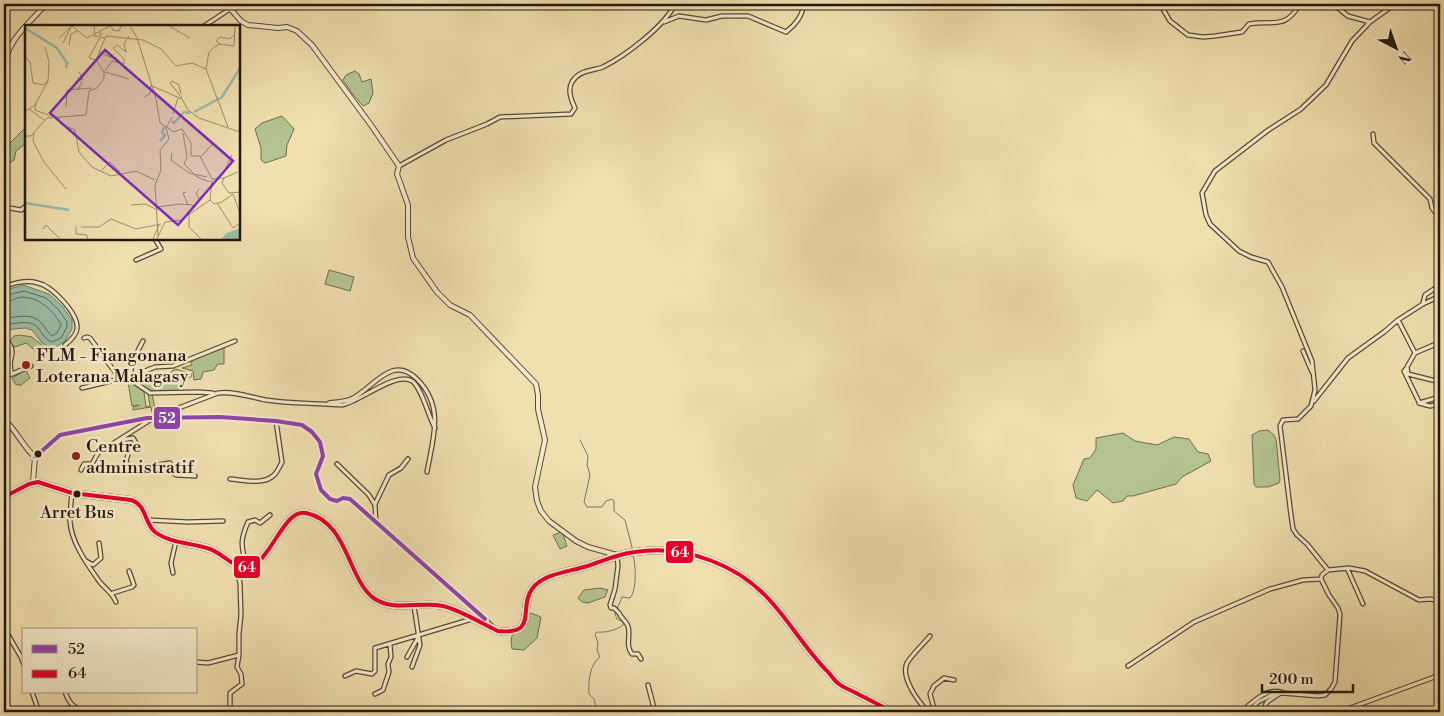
<svg xmlns="http://www.w3.org/2000/svg" width="1444" height="716" viewBox="0 0 1444 716" font-family="'Libre Bodoni',serif">
  <style>
    .green { fill: #b4c38f; stroke: #6c6e4d }
    .water { fill: #9bbda7; stroke: #6b7b69 }
    .lines { fill: none; stroke-linecap: round; stroke-linejoin: round }
    .shore { stroke: #5f6a59; stroke-width: 1 }
    .stream { stroke: #6b7b69; stroke-width: 1 }
    .minor-casing { stroke: #564a34; stroke-width: 5.5 }
    .tertiary-casing { stroke: #564a34; stroke-width: 6 }
    .primary-casing { stroke: #23180b; stroke-width: 8 }
    .minor { stroke: #f5eacb; stroke-width: 3 }
    .tertiary { stroke: #f5eacb; stroke-width: 4 }
    .primary { stroke: #f0dfaf; stroke-width: 5 }
    .bus-1-casing { stroke: #f5eacb; stroke-width: 8 }
    .bus-2-casing { stroke: #f5eacb; stroke-width: 8 }
    .bus-1 { stroke: #8e44ad; stroke-width: 4 }
    .bus-2 { stroke: #e4002b; stroke-width: 4 }
    .poi-dot { fill: #8f2418; stroke: #f5eacb; stroke-width: 2 }
    .bus-dot { fill: #23180b; stroke: #f5eacb; stroke-width: 2 }
    .labels { text-anchor: middle; stroke-width: 5; stroke-linejoin: round; paint-order: stroke }
    .bus-label { font-size: 17px; fill: #23180b; stroke: #f5eacb }
    .poi-label { font-size: 18px; fill: #23180b; stroke: #f5eacb; text-anchor: start }
    .inset-river { fill: none; stroke: #9bbda7; stroke-width: 2.5 }
    .inset-road { fill: none; stroke: #9e8f6d; stroke-width: 1 }
    .view { fill: #7b2cbf; fill-opacity: 0.15; stroke: #7b2cbf; stroke-width: 2.5 }
    .inset-edge { fill: none; stroke: #23180b; stroke-width: 2.5 }
    .line-badge { stroke: #f5eacb; stroke-width: 2 }
    .badge-label { font-size: 14px; text-anchor: middle; font-weight: bold; fill: #fff }
  </style>
  <rect width="100%" height="100%" fill="#f0dfaf"/>
  <filter id="stains"><feTurbulence type="fractalNoise" baseFrequency=".004" numOctaves="4"/><feColorMatrix values="0 0 0 0 .2 0 0 0 0 .09 0 0 0 0 .02 0 0 0 .5 -.17"/></filter>
  <radialGradient id="worn" r=".72"><stop offset=".6" stop-color="#630" stop-opacity="0"/><stop offset="1" stop-color="#630" stop-opacity=".3"/></radialGradient>
  <path class="green" d="M355,71L359,74L362,82L371,79L373,93L369,103L363,106L352,93L343,80L346,75Z
    M282,116L294,129L287,145L286,156L265,163L261,160V148L255,129L262,123Z
    M26,127V143L16,151L14,160L8,164L4,160V149Z
    M329,270L354,277L350,291L325,284Z
    M20,335L32,337L43,346L37,352L26,343L15,347L11,343L10,340L14,336Z
    M224,348V364H218L214,370L203,372L201,379L194,380L193,371L182,368L192,365L190,360Z
    M176,369L192,374L191,377L181,379L183,391C167,392 151,395 138,383L166,375L169,376L172,371Z
    M26,370L30,378L20,386L19,384L16,385L12,378Z
    M128,382L132,383L144,392L146,407L150,406L148,394L152,393L155,409L159,408V413L152,412L151,407L133,410V407L139,405L132,406Z
    M1268,430L1273,434L1276,439L1280,480L1279,483L1268,487H1256L1254,484L1252,435L1259,431Z
    M1123,433L1135,441L1157,445L1174,437L1189,439L1198,452L1208,454L1211,461L1182,477L1176,484L1133,496H1127L1123,501L1113,503L1097,490L1087,501L1076,498L1073,485L1084,459L1090,458L1096,449V438Z
    M562,532L567,546L560,549L553,535Z
    M600,588L608,590L605,597L588,603L582,602L578,598L584,590Z
    M528,612L541,617L537,638L524,650L512,649L511,641L513,631L518,629Z"/>
  <path class="water" d="M23,285L49,294L62,306L72,320V329L65,341L56,347H49L42,343L32,330L25,328L4,330V292L9,289Z"/>
  <g class="lines">
    <path class="shore" d="M4,296L24,291L46,298L58,309L67,322V327L61,338L52,342C42,338 42,330 35,325C27,320 13,324 4,325
      M4,302C11,302 16,297 23,297C40,298 54,311 61,325L57,333L52,336C47,332 46,328 42,324C34,312 15,317 4,319"/>
    <path class="stream" d="M580,440L588,456L587,465L590,475L584,502L587,507H602L606,501L612,499L614,501V511L625,520L633,551
      M597,712L594,699L589,694C588,681 590,664 600,657L597,650L598,643L595,634L597,632C605,633 617,630 623,625V622L617,619L615,614L622,597L630,598C637,590 636,566 633,555"/>
    <g class="minor-casing">
      <path id="minor" d="M1160,4L1170,21L1188,35L1203,37L1215,36L1242,32L1249,24C1274,20 1285,30 1300,4
        M1333,4L1348,16L1370,22
        M1395,4L1370,22L1352,41L1326,85L1301,109L1267,131L1215,171L1202,193L1206,215L1210,224L1239,251L1251,257L1268,262L1282,287L1312,361L1315,390L1311,406L1298,419L1283,420L1280,426L1291,515L1293,529L1297,535L1307,544L1328,570L1349,568L1365,571L1419,600L1430,599L1440,601
        M664,22L679,16L706,20L722,16H748L786,32C794,26 804,15 803,4
        M204,26L230,9
        M1373,134L1374,143L1430,199L1432,208L1440,219
        M399,166L446,140L487,124L500,117L571,114L575,108C571,100 567,90 572,82C579,70 592,71 603,67C625,56 665,26 675,4
        M4,207L21,210L26,206
        M136,260L161,249L155,239
        M4,288C13,282 27,280 38,283C52,286 79,314 77,329C76,336 70,341 65,345
        M1423,303L1425,295L1440,285
        M1398,320L1415,353L1407,367L1408,374L1440,382
        M4,336C21,357 5,355 12,374L4,377
        M84,338L87,337L90,338L120,379
        M1303,351L1312,372
        M1415,353L1436,344
        M1407,368L1404,371L1419,402
        M12,374L31,366
        M130,380L132,362L143,341
        M131,380L140,373L155,367L173,366L235,341
        M82,388L120,379L131,380L150,393L198,392L213,393
        M1440,397L1419,403L1430,406L1440,404
        M1314,401L1348,358L1384,332L1398,320L1423,304L1440,296
        M329,403C336,402 344,402 351,399C366,392 376,377 392,371C401,368 410,372 417,379C445,407 433,438 427,472
        M121,440L133,438L136,443L130,448L126,461L129,466L143,467L170,463L173,473L176,475L195,476
        M35,457L60,435L147,418L220,417L276,421L302,425L312,432L320,442L323,456L316,474L321,490L330,499L337,501L343,498L350,499L448,585L493,627
        M337,464L369,495L375,505L376,522
        M81,470L84,464H92L98,453L155,417L218,393C234,391 250,397 266,400C285,403 304,403 323,404C330,404 336,405 342,405C360,402 395,371 412,381C421,386 429,418 435,428
        M230,479C243,480 262,485 273,476C277,473 280,466 282,462L276,421
        M72,493C71,502 70,512 70,521C71,542 87,564 99,581C105,589 112,592 116,602
        M375,504L389,475L401,468L408,459
        M148,520L188,522L223,521
        M617,556L618,566L615,589L610,605L611,608H614L619,613C621,618 626,621 628,626C631,636 625,645 632,654H638L641,659
        M86,561L93,565L101,558L99,543
        M246,567C242,545 239,543 248,522L255,520L260,523L270,515
        M1347,568L1363,604
        M173,573L171,563L176,541
        M113,593L132,587L134,585L129,571
        M4,628L21,657L24,665
        M407,657L419,636
        M196,662L208,663L239,655
        M1128,666L1194,622L1270,589L1303,580L1321,579L1322,575L1328,570
        M412,667L420,645L414,606
        M345,676L356,671L372,674L375,671V648L472,619
        M648,685L655,712
        M32,692L39,712
        M65,692C71,709 79,711 95,709
        M375,694L383,690L389,672L388,664L391,657L390,644
        M232,712L230,707V693L242,684L241,674L237,667L239,655V634L241,615L240,583L235,564
        M928,712C919,702 900,678 907,663C910,657 925,642 930,636
        M935,712L930,694L934,686L944,678L954,680
        M1241,712C1252,703 1265,688 1281,692
        M1248,712L1258,702L1274,694L1282,693L1318,696L1325,695L1331,689L1335,682L1340,614L1338,608L1329,595L1321,579
        M1262,712L1267,702L1279,694
        M1339,712L1440,675"/>
    </g>
    <g class="tertiary-casing">
      <path id="tertiary" d="M226,4L241,21L248,25L278,28L287,27L297,31L312,45L371,125L399,166L397,174L408,205V237L413,258L437,292L450,305L470,315L536,384L538,395V409L545,440L535,487L537,501L541,511L549,521L576,541L588,547L617,555
        M4,71C5,41 28,25 46,4
        M4,420C17,430 22,446 35,457L33,482"/>
    </g>
    <g class="primary-casing">
      <path id="primary" d="M4,497L29,484L38,482L72,493L131,500C147,505 144,523 155,532C170,543 192,543 210,549C222,553 233,568 247,567C271,564 283,508 306,513C349,522 347,580 375,599C395,612 421,601 443,606C460,610 481,623 498,631C539,635 518,608 532,589C543,574 567,572 584,567C601,562 617,554 635,552C685,544 741,565 774,605C793,627 806,649 826,670C831,674 834,681 839,684C844,688 851,690 856,693C868,699 881,706 893,712"/>
    </g>
    <use href="#minor" class="minor"/>
    <use href="#tertiary" class="tertiary"/>
    <use href="#primary" class="primary"/>
    <g class="bus-1-casing">
      <path id="bus-1" d="M35,457L60,435L147,418L220,417L276,421L302,425L312,432L320,442L323,456L316,474L321,490L330,499L337,501L343,498L350,499L485,619"/>
    </g>
    <g class="bus-2-casing">
      <path id="bus-2" d="M4,497L29,484L38,482L72,493L131,500C147,505 144,523 155,532C170,543 192,543 210,549C222,553 233,568 247,567C271,564 283,508 306,513C349,522 347,580 375,599C395,612 421,601 443,606C460,610 481,623 498,631C539,635 518,608 532,589C543,574 567,572 584,567C601,562 617,554 635,552C685,544 741,565 774,605C793,627 806,649 826,670C831,674 834,681 839,684C844,688 851,690 856,693C868,699 881,706 893,712"/>
    </g>
    <use href="#bus-1" class="bus-1"/>
    <use href="#bus-2" class="bus-2"/>
  </g>
  <g class="poi-dot">
    <circle cx="26" cy="365" r="5"/>
    <circle cx="76" cy="456" r="5"/>
  </g>
  <g class="bus-dot">
    <circle cx="38" cy="454" r="4.5"/>
    <circle cx="77" cy="494" r="4.5"/>
  </g>
  <g class="labels">
    <g class="bus-label">
      <text x="77" y="518">Arret Bus</text>
    </g>
    <g class="poi-label">
      <text x="36" y="361">FLM - Fiangonana<tspan x="36" dy="21">Loterana Malagasy</tspan></text>
      <text x="86" y="452">Centre<tspan x="86" dy="21">administratif</tspan></text>
    </g>
  </g>
  <g transform="translate(25 25)">
    <rect width="215" height="215" fill="#f0dfaf"/>
    <path d="M215,203V214H196L202,208Z" fill="#9bbda7"/>
    <path class="inset-river" d="M0,3L32,23L42,38L41,43M169,87L197,72L215,43M147,96L149,98L159,87L165,88M135,116L140,110L137,108L139,102M0,178L44,185"/>
    <path class="inset-road" d="M47,1L62,13L85,1M69,1L70,12L76,10L75,7M86,1L88,5L94,6L96,1M105,1L112,13L131,74L135,98L149,107L157,104L166,118V131H175L187,154L199,153L197,158L204,168L215,167M144,1L165,13M34,13L47,1M38,18L46,2M195,19L191,16L195,12L205,14L210,9M44,20L46,9L52,6M20,22L24,37L23,56M74,27L93,35M0,31L5,37L8,58L18,60L23,56L10,80L4,84M71,35L64,33L75,12L79,13M181,44L184,27L189,22L195,19L209,21L210,1M80,46L87,36L99,39V34L88,23L92,20L101,27L99,19L104,11M80,47L104,54M127,61L157,74L163,85L174,93L215,107M53,64L57,58L52,53L58,55L54,47M156,69L154,60L147,56L145,58L157,73M119,72L125,69L126,60M11,78L10,85L26,91M41,82L42,65L67,63M0,87L4,84L19,95M148,89L153,73M33,92L36,99L50,105L54,127L67,142L86,151L111,146L130,155M9,108L8,116L19,137L41,164M158,108L162,132L159,139L172,152L185,157M0,111H6L22,93L61,90L64,66L72,63L79,53V47L71,35L81,11L118,15L136,24L151,41L167,38L181,44L203,102M147,128L146,135L164,148L182,152M176,132L188,118M77,145L85,137L95,147M198,149L207,130M199,153L215,146M174,164L171,168L174,174L182,167M161,167L158,168L163,180M185,175L189,179L197,177L208,169L215,188M192,178L208,203L214,199M106,180L120,179L133,185M133,182L155,179L167,180L170,183M164,188V202L176,214M51,201V209L62,210L63,214M56,202H74L86,194L111,204L136,199M18,204L21,200L35,214M133,211L130,160L136,145L135,125L144,114L141,103L147,92M128,214L134,200M132,214L140,197L156,195L185,175L187,155"/>
    <path class="view" d="M80,25L208,136L153,200L25,88Z"/>
    <rect width="215" height="215" class="inset-edge"/>
  </g>
  <g class="line-badge">
    <rect x="153" y="406" width="28" height="24" rx="5" fill="#8e44ad"/>
    <rect x="665" y="540" width="29" height="24" rx="5" fill="#e4002b"/>
    <rect x="233" y="555" width="28" height="24" rx="5" fill="#e4002b"/>
  </g>
  <g class="badge-label">
    <text x="167" y="423">52</text>
    <text x="680" y="557">64</text>
    <text x="247" y="572">64</text>
  </g>
  <rect width="1444" height="716" fill="none" stroke="#f0dfaf" stroke-width="20"/>
  <rect x="5" y="5" width="1434" height="706" fill="none" stroke="#23180b" stroke-width="2.5"/>
  <rect x="10" y="10" width="1424" height="696" fill="none" stroke="#23180b"/>
  <rect x="22" y="628" width="175" height="65" fill="#f5eacb" stroke="#a1967e"/>
  <rect x="32" y="645" width="25" height="8" fill="#8e44ad" stroke="#a1967e"/>
  <text x="68" y="654" font-size="15" fill="#23180b">52</text>
  <rect x="32" y="670" width="25" height="8" fill="#e4002b" stroke="#a1967e"/>
  <text x="68" y="678" font-size="15" fill="#23180b">64</text>
  <g transform="translate(1396 48) rotate(139)" stroke="#f5eacb" stroke-width="4" paint-order="stroke">
  <path d="M0-4L9 19L0 12L-9 19Z" fill="#23180b"/>
  <text y="-8" font-size="14" font-weight="bold" text-anchor="middle" fill="#23180b">N</text>
  </g>
  <path d="M1262 684v8h91v-8" fill="none" stroke="#23180b" stroke-width="2.5"/>
  <text x="1269" y="684" font-size="15" fill="#23180b" stroke="#f5eacb" stroke-width="4" paint-order="stroke">200 m</text>
  <rect width="100%" height="100%" filter="url(#stains)"/>
  <rect width="100%" height="100%" fill="url(#worn)"/>
</svg>
